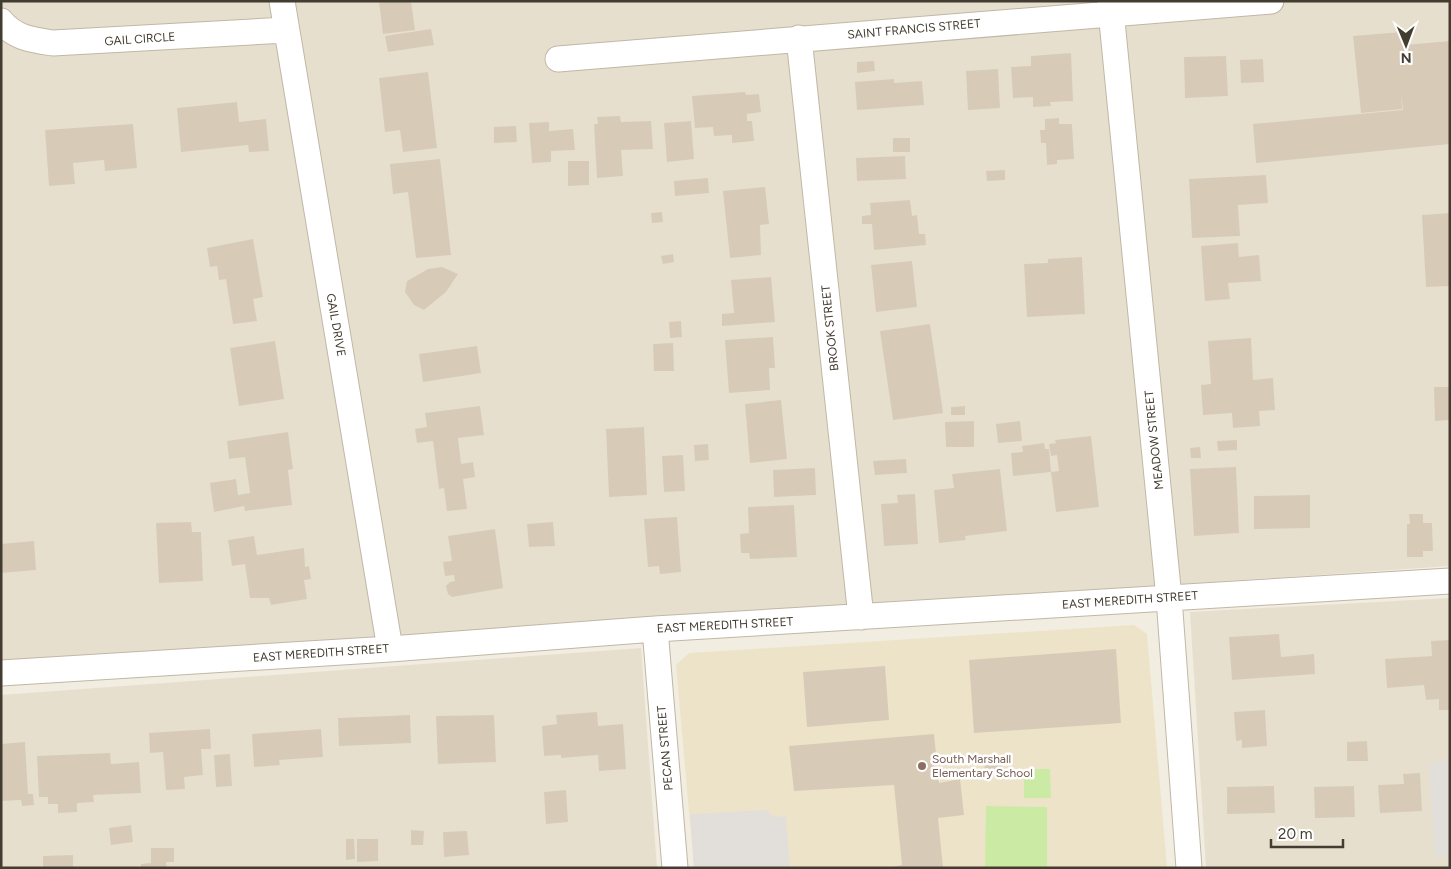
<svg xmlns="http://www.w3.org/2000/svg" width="1451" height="869" viewBox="0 0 1451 869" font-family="Figtree,sans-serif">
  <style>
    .residential { fill: #e7dfce }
    .education { fill: #ede3c9 }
    .green { fill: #cbeba5 }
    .parking { fill: #e2dfda }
    .building { fill: #d7cbb8 }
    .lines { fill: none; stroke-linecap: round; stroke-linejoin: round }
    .street-casing { stroke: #c0b7a6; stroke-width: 27 }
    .street { stroke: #fff; stroke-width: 25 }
    .education-dot { fill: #8d6e63; stroke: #fff; stroke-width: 2 }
    .labels { text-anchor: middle; stroke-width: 5; stroke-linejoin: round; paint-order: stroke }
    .street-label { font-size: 12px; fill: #433c31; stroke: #fff }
    .education-label { font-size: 12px; fill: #785e54; stroke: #fff; text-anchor: start }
  </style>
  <rect width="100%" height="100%" fill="#f2ede1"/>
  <path class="residential" d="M1,1H1450V566L1,664Z
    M1450,598V868H1206L1190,612Z
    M641,648L657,868H1V695Z"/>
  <path class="education" d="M1134,625L1147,634L1167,868H694L676,665L689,653Z"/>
  <path class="green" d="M1024,769H1050L1051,798H1024Z
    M986,806L1047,807V868H985Z"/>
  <path class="parking" d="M1450,761V855L1435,856L1429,763Z
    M766,810L774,817L786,816L790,868H694L690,814Z"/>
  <path class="building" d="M379,1H411L415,30L383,34Z
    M431,29L434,45L388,52L385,36Z
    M1402,32L1404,45L1450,41V144L1256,163L1253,124L1403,110L1401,93L1402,109L1361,113L1353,36Z
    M1071,53L1073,101L1050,102L1051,106L1033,107V97L1013,98L1011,67L1031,66V56Z
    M1226,56L1228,96L1185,98L1184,57Z
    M1263,59L1264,82L1241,83L1240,60Z
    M874,61L875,71L857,73V62Z
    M998,69L1000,108L968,110L966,71Z
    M428,72L437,148L403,152L400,130L385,132L379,78Z
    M894,79V83L922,81L924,105L857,110L855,82Z
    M745,92L746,95L759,94L761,112L747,114V121H752L754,141L732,143V135L714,136L713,127L695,128L692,96Z
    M237,102L239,122L266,119L269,151L249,152L248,145L181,152L177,108Z
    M620,116L621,122L651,121L653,149L621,150L623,176L597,178L594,124H598L597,117Z
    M1059,118V124H1072L1074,159L1057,160V164L1047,165L1046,143H1041L1040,130H1045V119Z
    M691,121L694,159L667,162L664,123Z
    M549,122V131L573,129L575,150L551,151V162L532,163L529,123Z
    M133,124L137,168L105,171L104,160L73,163L75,184L49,186L45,130Z
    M516,126L517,142L494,143V127Z
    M893,138H910V152H893Z
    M905,156L906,179L857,181L856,158Z
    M440,159L451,255L416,258L408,192L393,194L390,164Z
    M568,161H589V185L568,186Z
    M1005,170V180L987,181L986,171Z
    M1266,175L1268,203L1238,205L1240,236L1192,238L1189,179Z
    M708,178L709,193L675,196L674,181Z
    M765,187L769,224L760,225L761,255L730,258L723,191Z
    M910,200L912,216L917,215L919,234H925L926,245L874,250L872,224H862V216L871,215L870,203Z
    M662,212L663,222L652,223L651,213Z
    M1450,213V286L1426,287L1422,215Z
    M253,239L263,297L253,299L257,321L233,324L226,279L219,280L217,266L210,267L207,248Z
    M1238,243L1239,257L1259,255L1261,281L1228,283L1230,299L1205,301L1201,246Z
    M673,254L674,262L663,264L661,256Z
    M1082,257L1085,314L1027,317L1024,264L1048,263V259Z
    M912,261L917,307L876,312L871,265Z
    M442,267L458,274L446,292L424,310L414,305L405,292L407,281L428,269Z
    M771,277L775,322L722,326V314L734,313L731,280Z
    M681,321L682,337L670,338L669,322Z
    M930,324L943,413L893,420L880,331Z
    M773,337L775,368H769L770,390L729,393L725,340Z
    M1251,338L1253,380L1273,378L1275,410L1259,411L1260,426L1233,428L1232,413L1203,415L1201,385L1211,384L1208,341Z
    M275,341L284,399L239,406L230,348Z
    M673,343L674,371H654L653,344Z
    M477,346L481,373L423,382L419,354Z
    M1434,387H1450V420L1435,421Z
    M781,400L787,459L750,463L745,404Z
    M480,406L484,435L458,438L461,464L473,462L475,477L463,479L467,509L447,511L444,488L439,489L433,441L417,443L415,429L427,427L425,413Z
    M965,406V415H951V407Z
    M974,421V447H946L945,422Z
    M1020,421L1022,441L998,443L996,424Z
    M644,427L647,495L609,497L606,429Z
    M288,432L293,469L288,470L292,505L245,511L244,506L214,512L210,483L236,479L238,495L250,493L245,457L229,459L227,441Z
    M1091,436L1099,507L1056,512L1051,472L1059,471L1057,455L1051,456L1049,444L1056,443L1055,440Z
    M1237,440V450L1218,451L1217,441Z
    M1044,443L1045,449H1049L1051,472L1013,476L1011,453L1023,452L1022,446Z
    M708,444L709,460L695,461L694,445Z
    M1200,447L1201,458H1191L1190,448Z
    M683,455L685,491L664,492L662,456Z
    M906,459L907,473L875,475L873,461Z
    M1236,467L1239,533L1194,536L1190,469Z
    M815,468L816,495L774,497L773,470Z
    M1000,469L1007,531L965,536L966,540L939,543L934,490L954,488L952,474Z
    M915,494L918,544L884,546L881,504L898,503L897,495Z
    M1310,495V528L1254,529V496Z
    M794,505L797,557L750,559L749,553H741L740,534L749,533L748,507Z
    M1409,514H1423V523H1432L1433,551H1423V557H1407V524H1410Z
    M677,517L681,572L660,574L659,566L648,567L644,519Z
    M191,522L192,532H201L203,581L159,583L156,523Z
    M553,522L555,546L529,547L527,524Z
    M495,529L503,588L452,597L448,594L446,586L450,582L455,581L454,575L445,576L443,562L452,561L448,536Z
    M254,536L257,555L304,548L305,567L309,566L311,579L304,580L307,599L271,605L269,598H250L245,564L232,566L228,540Z
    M34,541L36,570L1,573V544Z
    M1279,634L1281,657L1314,654L1315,674L1232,680L1229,637Z
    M1450,640V710H1439V699L1426,700L1424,685L1387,688L1385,659L1432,656L1431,641Z
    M1116,649L1121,723L974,733L969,660Z
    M885,666L889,720L807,727L803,672Z
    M1265,710L1267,746L1242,748V740L1236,741L1234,712Z
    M597,712L598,726L623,724L626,769L599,771L598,755L561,758V755L544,756L542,726L557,724L556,715Z
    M410,715L411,743L339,746L338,718Z
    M494,715L496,762L438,764L436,716Z
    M210,729L211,749H201L203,775L184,777L185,789L166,790L163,752L150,753L149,733Z
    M321,729L323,757L279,760L280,765L254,767L252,734Z
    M934,734L939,783L960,779L964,815L938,818L943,868H888L902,865L894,785L794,791L789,746Z
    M1367,741L1368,761H1347V742Z
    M25,742L28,794H33L34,805L22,806L21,800L1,801V744Z
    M110,753L111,764L139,762L141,793L93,795L94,802L77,803V812L58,813V804H48V797H39L37,756Z
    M230,754L232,786L216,787L214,755Z
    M984,761H1001V771H985Z
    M1420,773L1422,811L1380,813L1378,785L1404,784L1403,774Z
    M1274,786L1275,813L1227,814V787Z
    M1354,786L1355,817L1315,818L1314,787Z
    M566,790L568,822L546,824L544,792Z
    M131,825L133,842L111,845L109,828Z
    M411,830L424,831L423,845H411Z
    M467,831L469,855L444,857L443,832Z
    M346,839H354L355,859L346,860Z
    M357,839H378V861L357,862Z
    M151,848H174V862H166L167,868H141V864L151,863Z
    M73,855V868H43V856Z"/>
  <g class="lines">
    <g class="street-casing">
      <path id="street" d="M282,1L390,649
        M1110,1L1169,598L1189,868
        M1,21C15,38 32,40 53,43L286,30
        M799,38L861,617
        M558,59L1271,1
        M655,629L675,868
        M1,673L390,649L655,629L1450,581"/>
    </g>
    <use href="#street" class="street"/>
  </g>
  <circle class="education-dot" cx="922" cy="766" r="5"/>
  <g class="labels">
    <g class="street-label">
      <text transform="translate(914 29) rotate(-5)" y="4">SAINT FRANCIS STREET</text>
      <text transform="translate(140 39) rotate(-4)" y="4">GAIL CIRCLE</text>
      <text transform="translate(336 325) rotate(80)" y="4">GAIL DRIVE</text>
      <text transform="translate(830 328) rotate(-96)" y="4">BROOK STREET</text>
      <text transform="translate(1154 440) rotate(-96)" y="4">MEADOW STREET</text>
      <text transform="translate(1130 600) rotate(-4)" y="4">EAST MEREDITH STREET</text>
      <text transform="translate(725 625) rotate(-3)" y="4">EAST MEREDITH STREET</text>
      <text transform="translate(321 653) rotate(-4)" y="4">EAST MEREDITH STREET</text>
      <text transform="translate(665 748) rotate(-95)" y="4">PECAN STREET</text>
    </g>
    <g class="education-label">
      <text x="932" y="763">South Marshall<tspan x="932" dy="14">Elementary School</tspan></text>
    </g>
  </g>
  <rect width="1451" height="869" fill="none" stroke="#433c31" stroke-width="5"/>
  <g transform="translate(1406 45) rotate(179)" stroke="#ffffff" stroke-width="4" paint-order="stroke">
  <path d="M0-4L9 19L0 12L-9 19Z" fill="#433c31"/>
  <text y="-8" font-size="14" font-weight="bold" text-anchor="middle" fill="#433c31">N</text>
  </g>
  <path d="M1271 839v8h72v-8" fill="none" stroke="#433c31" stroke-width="2.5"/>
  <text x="1278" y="839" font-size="15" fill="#433c31" stroke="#ffffff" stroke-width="4" paint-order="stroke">20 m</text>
</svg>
